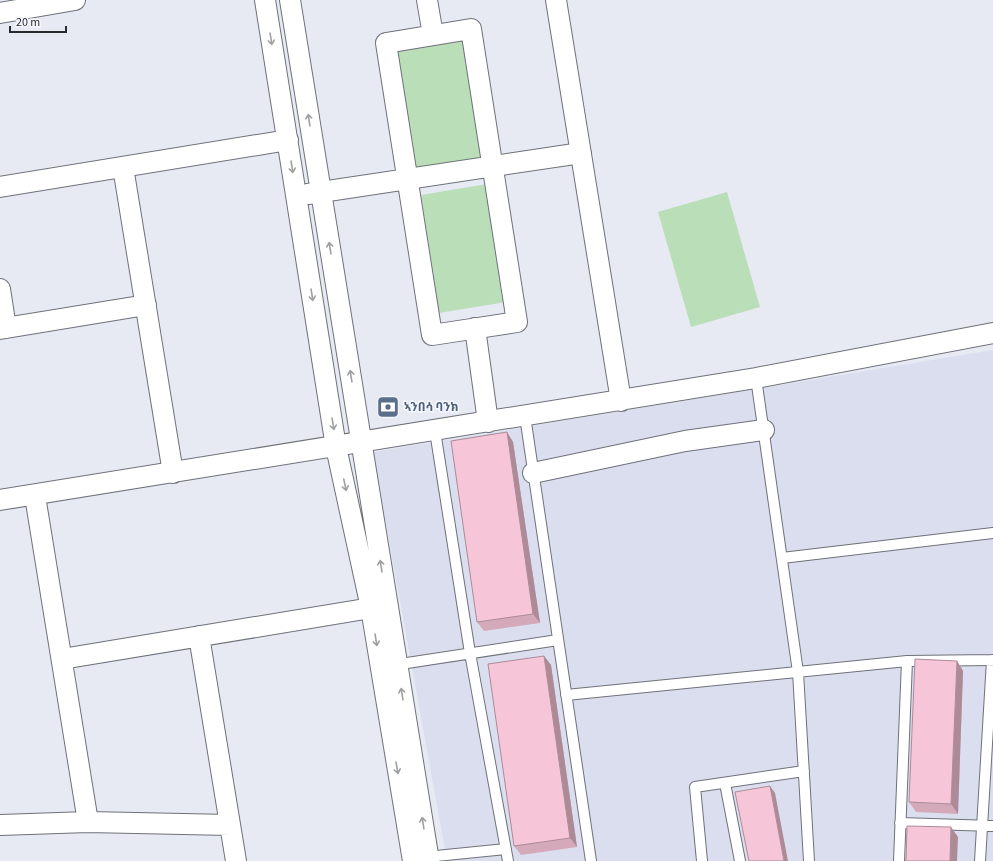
<svg xmlns="http://www.w3.org/2000/svg" width="993" height="861" viewBox="0 0 993 861" font-family="'Source Sans 3','Noto Sans Ethiopic',sans-serif">
  <style>
    .built { fill: #dadeee }
    .green { fill: #b9deb8 }
    .lines { fill: none; stroke-linecap: round; stroke-linejoin: round }
    .lane-casing { stroke: #6f717a; stroke-width: 12 }
    .street-casing { stroke: #6f717a; stroke-width: 22 }
    .lane { stroke: #fff; stroke-width: 10 }
    .street { stroke: #fff; stroke-width: 20 }
    .wall { fill: #d4aaba }
    .shaded-wall { fill: #ac8b97 }
    .building { fill: #f6c6d8; stroke: #ac8b97 }
    .oneway { stroke: #9e9fa0 }
    .labels { text-anchor: middle; stroke-width: 3; stroke-linejoin: round; paint-order: stroke }
    .service-label { font-size: 12px; font-weight: bold; fill: #4e5e75; stroke: #f5f7ff; text-anchor: start }
  </style>
  <rect width="100%" height="100%" fill="#e7eaf3"/>
  <path class="built" d="M993,350V861H447L373,452Z"/>
  <path class="green" d="M463,41L482,159L416,169L397,51Z
    M487,184L506,302L439,313L421,195Z
    M727,192L760,307L691,327L658,212Z"/>
  <g class="lines">
    <g class="lane-casing">
      <path id="lane" d="M756,378L798,672L809,861
        M525,416L591,861
        M435,431L470,653L508,861
        M782,558L993,533
        M394,665L558,640
        M566,695L907,661L993,660
        M725,783L740,861
        M900,823L993,826
        M426,857L506,849
        M702,861L695,787L804,771
        M899,861L907,661
        M980,861L992,660"/>
    </g>
    <g class="street-casing">
      <path id="street" d="M265,0L336,447L371,608L413,861
        M290,0L429,861
        M427,0L433,35
        M556,0L621,401
        M0,13L75,0
        M471,29L517,322L432,335L386,43Z
        M123,167L173,473
        M0,187L288,140
        M308,194L581,153
        M0,289L6,328
        M475,328L488,422
        M0,329L146,305
        M533,473L685,441L764,430
        M35,496L88,822
        M0,500L756,378L993,333
        M199,636L236,861
        M62,659L371,608
        M0,825L88,822L230,825"/>
    </g>
    <use href="#lane" class="lane"/>
    <use href="#street" class="street"/>
  </g>
  <path class="wall" d="M507,432L513,442L540,623L484,631L477,622Z
    M544,656L551,665L577,847L521,855L514,846Z
    M957,661L963,671L958,814L916,812L909,802Z"/>
  <path class="shaded-wall" d="M507,432L513,442L540,623L533,614Z
    M544,656L551,665L577,847L570,838Z
    M957,661L963,671L958,814L951,804Z
    M770,786L775,793L788,861H784Z
    M951,827L958,837L957,861H950Z"/>
  <path class="building" d="M507,432L533,614L477,622L451,441Z
    M544,656L570,838L514,846L488,664Z
    M915,659L957,661L951,804L909,802Z
    M770,786L784,861H749L735,792Z
    M907,826L951,827L950,861H906Z"/>
  <defs><path id="oneway-shaft" d="M-6 0H5M1.5-3L5.5 0L1.5 3" fill="none" stroke-width="1.6" stroke-linecap="round" stroke-linejoin="round"/></defs>
  <g class="oneway">
    <use href="#oneway-shaft" transform="translate(271 39) rotate(81)"/>
    <use href="#oneway-shaft" transform="translate(309 120) rotate(-99)"/>
    <use href="#oneway-shaft" transform="translate(292 167) rotate(81)"/>
    <use href="#oneway-shaft" transform="translate(330 248) rotate(-99)"/>
    <use href="#oneway-shaft" transform="translate(312 295) rotate(81)"/>
    <use href="#oneway-shaft" transform="translate(351 376) rotate(-99)"/>
    <use href="#oneway-shaft" transform="translate(333 424) rotate(81)"/>
    <use href="#oneway-shaft" transform="translate(345 485) rotate(78)"/>
    <use href="#oneway-shaft" transform="translate(381 566) rotate(-99)"/>
    <use href="#oneway-shaft" transform="translate(376 640) rotate(81)"/>
    <use href="#oneway-shaft" transform="translate(402 694) rotate(-99)"/>
    <use href="#oneway-shaft" transform="translate(397 768) rotate(80)"/>
    <use href="#oneway-shaft" transform="translate(423 823) rotate(-99)"/>
  </g>
  <defs>
    <g id="bank-square" transform="scale(1.15)"><rect x="-9" y="-9" width="18" height="18" rx="4" fill="#5c6f8a" stroke="#f5f7ff"/><path d="M-6-4H6V4H-6ZM0-2.3a2.3 2.3 0 1 0 0 4.6a2.3 2.3 0 1 0 0-4.6Z" fill="#fff"/></g>
  </defs>
  <g fill-rule="evenodd">
    <use href="#bank-square" x="388" y="407"/>
  </g>
  <g class="labels">
    <g class="service-label">
      <text x="404" y="411">ኣንበሳ ባንክ</text>
    </g>
  </g>
  <path d="M10 26v6h56v-6" fill="none" stroke="#28292c" stroke-width="2"/>
  <text x="16" y="26" font-size="12" fill="#28292c" stroke="#f5f7ff" stroke-width="3" paint-order="stroke">20 m</text>
</svg>
